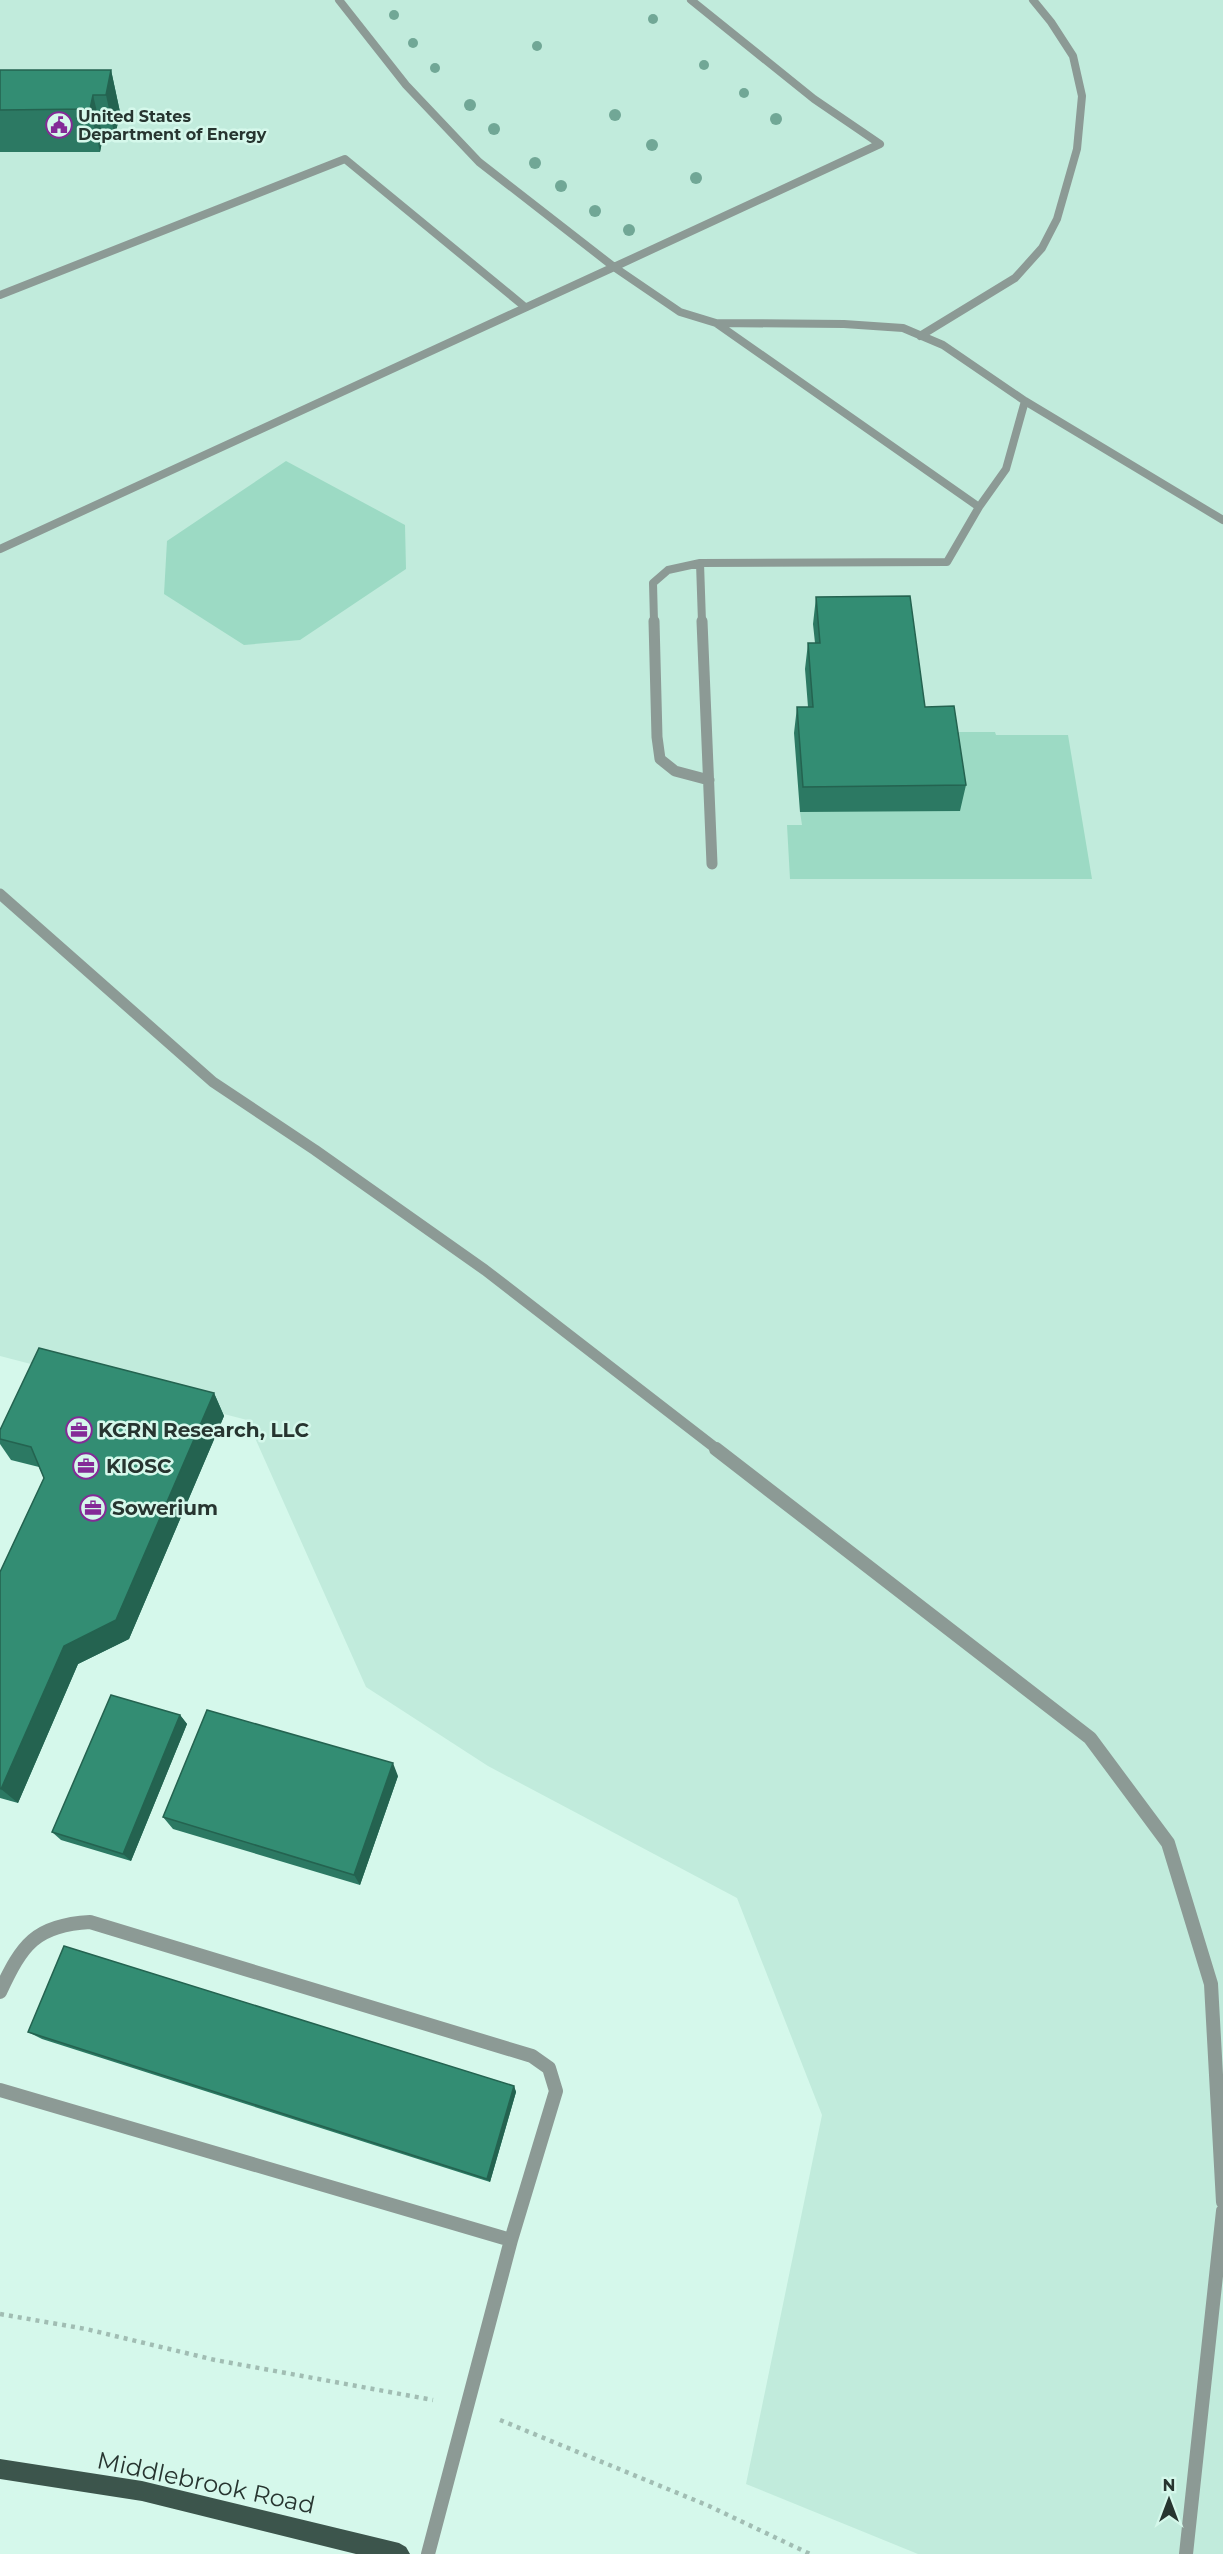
<svg xmlns="http://www.w3.org/2000/svg" width="1223" height="2554" viewBox="0 0 1223 2554" font-family="Montserrat,sans-serif">
  <style>
    .built { fill: #c1ebdc }
    .green { fill: #9cdac4 }
    .lines { fill: none; stroke-linecap: round; stroke-linejoin: round }
    .path { stroke: #a1bdb3; stroke-width: 4.5; stroke-dasharray: 4 5; stroke-linecap: butt }
    .lane-far2 { stroke: #8c9a95; stroke-width: 8 }
    .lane-far1 { stroke: #8c9a95; stroke-width: 11 }
    .lane { stroke: #8c9a95; stroke-width: 14 }
    .primary { fill: #3c554c; fill-rule: evenodd }
    .tree { fill: #71a796 }
    .wall { fill: #2c7963 }
    .shaded-wall { fill: #246350 }
    .building { fill: #338d73; stroke: #246350; stroke-width: 1.5 }
    .labels { text-anchor: middle; stroke-width: 5; stroke-linejoin: round; paint-order: stroke }
    .far-poi-label { font-size: 16px; font-weight: bold; fill: #273530; stroke: #d5f8eb; text-anchor: start }
    .poi-label { font-size: 20px; font-weight: bold; fill: #273530; stroke: #d5f8eb; text-anchor: start }
    .near-street-label { font-size: 24px; fill: #273530; stroke: #d5f8eb }
  </style>
  <rect width="100%" height="100%" fill="#d5f8eb"/>
  <path class="built" d="M0,0H1223V2554H918L746,2484L822,2115L737,1898L488,1766L366,1687L247,1420L0,1356Z"/>
  <path class="green" d="M286,461L405,525L406,569L300,640L244,645L164,594L167,541Z
    M949,732H995L996,735H1068L1092,879H790L787,825H802L800,812Z"/>
  <g class="lines">
    <path class="path" d="M0,2314L86,2329L215,2360L433,2400
      M500,2420L709,2506L810,2554"/>
    <path class="lane-far2" d="M614,267L680,312L716,323L979,507L947,562L700,563L702,622
      M614,267L880,144L814,99L691,0
      M0,295L345,159L525,307
      M716,323L844,324L903,328L943,345L1025,401L1223,520
      M920,336L1015,278L1042,248L1057,219L1077,149L1082,96L1073,56L1051,22L1033,0
      M979,507L1006,469L1025,401
      M0,549L614,267L479,162L406,85L339,0
      M654,622L653,583L668,570L700,563"/>
    <path class="lane-far1" d="M654,621L657,737L660,759L675,771L709,780
      M702,621L712,864
      M0,894L213,1082L315,1150L485,1270L718,1450"/>
    <path class="lane" d="M716,1449L1090,1738L1168,1843L1211,1984L1223,2202
      M0,1992C22,1945 35,1925 90,1922L532,2056L549,2068L556,2091L511,2240
      M0,2090L511,2240L428,2554
      M1186,2554L1223,2211"/>
    <path class="primary" d="M0,2459L142,2481L399,2543L406,2547L410,2554H356L142,2501L0,2479Z"/>
  </g>
  <g class="tree">
    <circle cx="394" cy="15" r="5"/>
    <circle cx="653" cy="19" r="5"/>
    <circle cx="413" cy="43" r="5"/>
    <circle cx="537" cy="46" r="5"/>
    <circle cx="704" cy="65" r="5"/>
    <circle cx="435" cy="68" r="5"/>
    <circle cx="744" cy="93" r="5"/>
    <circle cx="470" cy="105" r="6"/>
    <circle cx="615" cy="115" r="6"/>
    <circle cx="776" cy="119" r="6"/>
    <circle cx="494" cy="129" r="6"/>
    <circle cx="652" cy="145" r="6"/>
    <circle cx="535" cy="163" r="6"/>
    <circle cx="696" cy="178" r="6"/>
    <circle cx="561" cy="186" r="6"/>
    <circle cx="595" cy="211" r="6"/>
    <circle cx="629" cy="230" r="6"/>
  </g>
  <path class="wall" d="M0,70H111L120,112L115,137H103L100,152H0Z
    M816,597L925,707L966,785L960,811L800,812L794,733L797,707H808L805,669L808,643H815L813,624Z
    M214,1393L224,1416L129,1639L78,1664L18,1803L0,1798V1572L44,1478L39,1467L11,1460L0,1444V1430Z
    M180,1715L187,1724L131,1861L61,1840L52,1832Z
    M398,1776L360,1885L173,1829L163,1817Z
    M28,2032L514,2086L516,2092L490,2182L42,2039Z"/>
  <path class="shaded-wall" d="M111,70L120,112L115,137L106,95Z
    M93,95L103,137L100,152L90,109Z
    M214,1393L224,1416L129,1639L78,1664L18,1803L1,1789L64,1646Z
    M180,1715L187,1724L131,1861L123,1854Z
    M393,1763L398,1776L360,1885L354,1875Z
    M514,2086L516,2092L490,2182L487,2179Z"/>
  <path class="building" d="M0,70H111L106,95H93L90,109L0,110Z
    M910,596L925,707L954,706L966,785L803,787L797,707H813L808,643H820L816,597Z
    M39,1348L214,1393L116,1620L64,1646L1,1789L0,1788V1572L44,1478L31,1447L0,1439V1430Z
    M111,1695L180,1715L123,1854L52,1832Z
    M207,1710L393,1763L354,1875L163,1817Z
    M64,1946L514,2086L487,2179L28,2032Z"/>
  <defs>
    <g id="civic-ring" transform="scale(1.35)"><circle r="9.5" fill="#d5f8eb" stroke="#842a97" stroke-width="1.5"/><path d="M-.6-6.5H3V-4.5H.6V-3L4-1V1h2V6H-6V1h2V-1L-.6-3ZM-1.2 2.5V6h2.4V2.5Z" fill="#842a97"/></g>
    <g id="office-ring" transform="scale(1.35)"><circle r="9.5" fill="#d5f8eb" stroke="#842a97" stroke-width="1.5"/><path d="M-6-3h4V-5.5h4V-3h4V5H-6ZM-1-4.5V-3h2v-1.5ZM-6 0V1H6V0Z" fill="#842a97"/></g>
  </defs>
  <g fill-rule="evenodd">
    <use href="#civic-ring" x="59" y="125"/>
    <use href="#office-ring" x="79" y="1430"/>
    <use href="#office-ring" x="86" y="1466"/>
    <use href="#office-ring" x="93" y="1508"/>
  </g>
  <g class="labels">
    <g class="far-poi-label">
      <text x="78" y="122">United States<tspan x="78" dy="18">Department of Energy</tspan></text>
    </g>
    <g class="poi-label">
      <text x="98" y="1437">KCRN Research, LLC</text>
      <text x="106" y="1473">KIOSC</text>
      <text x="112" y="1515">Sowerium</text>
    </g>
    <g class="near-street-label">
      <text transform="translate(206 2483) rotate(12)" y="8">Middlebrook Road</text>
    </g>
  </g>
  <g transform="translate(1169 2500)" stroke="#d5f8eb" stroke-width="4.5" paint-order="stroke">
  <path d="M0-4.5L10 22L0 15L-10 22Z" fill="#273530"/>
  <text y="-9" font-size="16" font-weight="bold" text-anchor="middle" fill="#273530">N</text>
  </g>
</svg>
